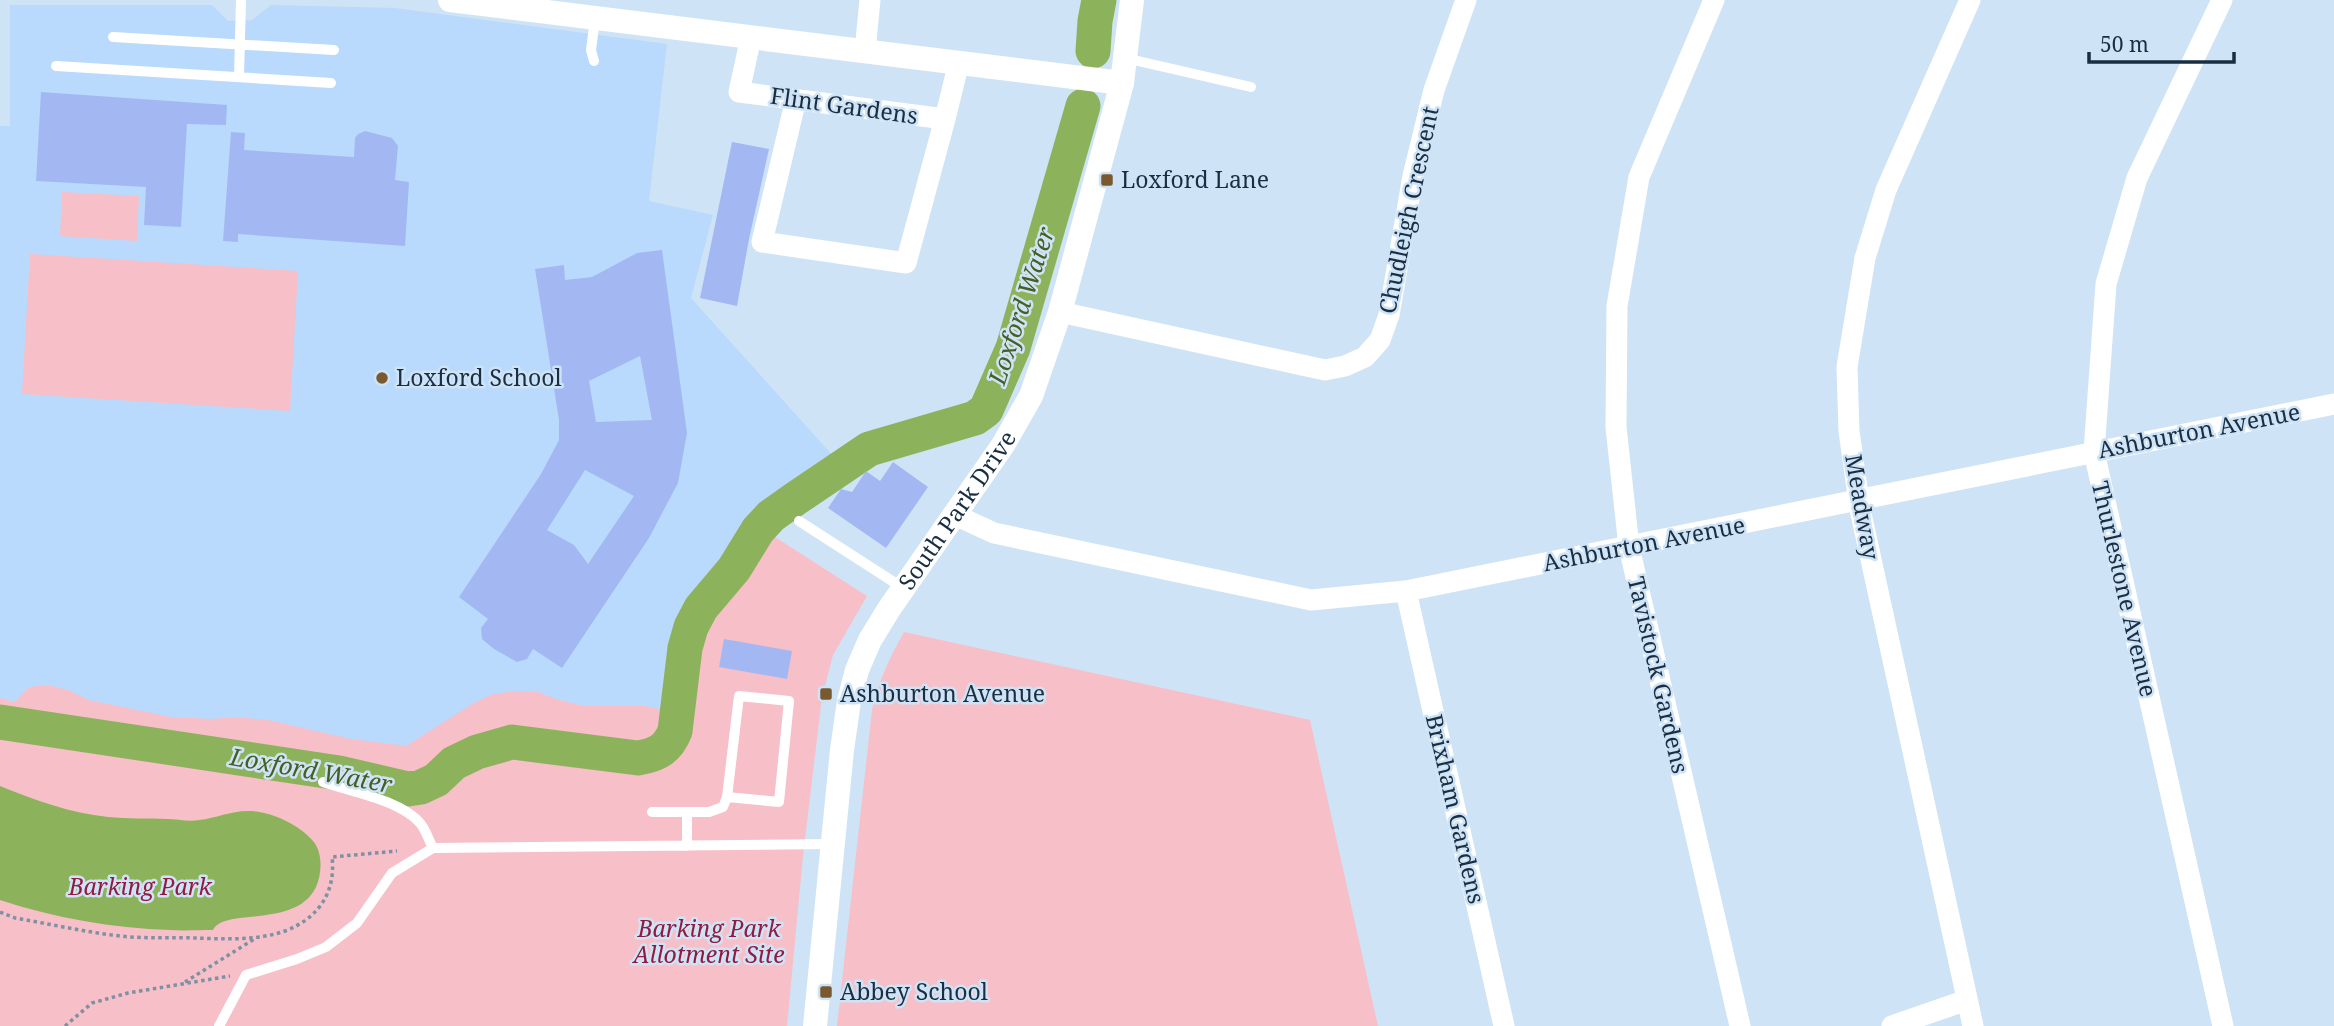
<svg xmlns="http://www.w3.org/2000/svg" width="2334" height="1026" viewBox="0 0 2334 1026" font-family="'Noto Serif',serif">
  <style>
    .built { fill: #b9dafc }
    .green { fill: #f7bfc7 }
    .water { fill: #8cb35c }
    .lines { fill: none; stroke-linecap: round; stroke-linejoin: round }
    .river { stroke: #8cb35c; stroke-width: 35 }
    .building { fill: #a3b8f3; fill-rule: evenodd }
    .path { stroke: #7d91a4; stroke-width: 3.5; stroke-dasharray: 3.5 3.5; stroke-linecap: butt }
    .service { stroke: #fff; stroke-width: 10 }
    .minor { stroke: #fff; stroke-width: 21 }
    .tertiary { stroke: #fff; stroke-width: 24 }
    .poi-dot { fill: #7a5830; stroke: #cfe3f7; stroke-width: 2.5 }
    .labels { text-anchor: middle; stroke-width: 5; stroke-linejoin: round; paint-order: stroke }
    .street-label { font-size: 23px; fill: #1a2e41; stroke: #cfe3f7 }
    .poi-label { font-size: 23px; fill: #1a2e41; stroke: #cfe3f7; text-anchor: start }
    .park-label { font-size: 23px; font-style: italic; fill: #911b3f; stroke: #cfe3f7 }
    .water-label { font-size: 24px; font-style: italic; fill: #455f22; stroke: #cfe3f7 }
  </style>
  <rect width="100%" height="100%" fill="#cfe3f7"/>
  <path class="built" d="M10,5H212L228,21L252,20L271,5L395,8L667,44L649,201L713,215L691,298L835,458L760,512L729,559L691,604L681,621L676,638L665,727L663,735L655,742L648,746L635,747L514,732L500,733L467,745L449,755L425,774L415,778L402,779L359,767L294,759L0,709V126H10Z"/>
  <path class="green" d="M62,192L139,196L137,241L60,236Z
    M30,254L298,271L290,411L22,394Z
    M764,530L867,596L833,655L822,697L803,856L787,1026H0V726L181,754L270,771L349,780L390,792L404,794L421,793L438,786L459,766L509,747L635,763C647,761 661,759 670,749C694,725 683,653 700,618L739,571Z
    M904,632L1310,720L1378,1026H837L872,710C878,682 890,657 904,632Z
    M48,685L68,690L89,700L171,717L212,719L236,717L268,720L351,739L406,746L474,703L493,694L515,691L538,692L556,699L584,706H645L668,711L663,735L648,746L635,747L514,732C492,733 466,742 448,756C436,764 427,777 412,779C395,780 375,771 359,767L51,721L0,709V698L15,702L29,687Z"/>
  <path class="water" d="M0,786C35,800 70,813 108,817C127,819 147,818 167,819C177,819 189,822 199,820C217,818 232,810 251,811C272,812 300,825 313,841C323,852 322,874 316,887C296,929 224,907 213,930C198,930 184,931 170,930C112,928 55,918 0,900Z"/>
  <g class="lines">
    <path class="river" d="M1093,51L1095,21L1099,0
      M0,722L339,773L408,789L421,787L436,780L454,763L477,752L512,742L638,758C657,755 668,749 675,731L685,648L691,627L701,608L734,569L758,530L771,516L795,499L869,449L975,418L986,410L1013,348L1083,106"/>
  </g>
  <path class="building" d="M41,92L227,105L226,125L187,124L181,227L144,225L146,187L36,181Z
    M365,131L392,138L398,146L395,180L409,182L405,246L238,234V242L223,241L231,132L245,133L244,150L354,157L355,138L358,134Z
    M732,142L769,149L749,239L737,306L700,298Z
    M662,250L687,433L678,483L649,538L562,668L533,649L527,659L517,662L494,649L482,639L481,628L488,619L459,597L541,474L559,440V420L535,269L564,265L565,280L592,277L637,253ZM640,356L652,420L596,422L589,381ZM585,470L634,496L588,564L574,545L547,530Z
    M893,462L928,487L886,548L828,508L841,489L852,492L866,471L880,481Z
    M724,639L792,651L787,679L719,667Z"/>
  <g class="lines">
    <path class="path" d="M0,912L15,918C50,924 85,932 120,936C145,939 170,937 195,938C224,939 256,941 285,931C319,918 336,892 332,857L397,851
      M185,982L256,938
      M65,1026L92,1003L128,993L230,976"/>
    <path class="service" d="M113,37L334,50
      M1125,58L1251,87
      M594,61L591,50L595,19
      M56,66L331,83
      M239,77L241,0
      M799,521L903,588
      M323,782C352,792 400,800 420,823C426,830 429,841 433,848
      M652,812H687
      M687,846V812H709L723,807L727,797L739,696L789,701L779,802L727,797
      M219,1026L246,975L297,959L326,947L357,923L392,873L433,848L832,844"/>
    <path class="minor" d="M1714,0L1639,177L1617,306L1616,427L1629,547L1740,1026
      M1970,0L1886,190L1865,258L1847,367L1849,431L1860,509L1973,1026
      M2222,0L2137,178L2106,284L2094,452L2223,1026
      M751,37L739,92L945,119L959,62
      M865,51L870,0
      M796,99L762,242L906,263L945,119
      M1060,312L1325,370L1345,366L1365,357L1380,340L1389,315L1413,176L1434,90L1466,0
      M955,515L994,533L1311,600L1406,591L2334,404
      M1406,591L1504,1026
      M1892,1026L1967,1000"/>
    <g class="tertiary">
      <path d="M450,0L1122,83"/>
      <path id="s1" d="M815,1026L842,750L849,701L857,670L870,640L889,609L1003,445L1031,396L1060,312L1122,83L1132,0"/>
    </g>
  </g>
  <g class="poi-dot">
    <rect x="1100" y="173" width="14" height="14" rx="3.5"/>
    <circle cx="382" cy="378" r="7"/>
    <rect x="819" y="687" width="14" height="14" rx="3.5"/>
    <rect x="819" y="985" width="14" height="14" rx="3.5"/>
  </g>
  <g class="labels">
    <g class="street-label">
      <text transform="translate(844 106) rotate(8)" y="8">Flint Gardens</text>
      <text transform="translate(1409 210) rotate(-78)" y="8">Chudleigh Crescent</text>
      <text transform="translate(2199 431) rotate(-11)" y="8">Ashburton Avenue</text>
      <text transform="translate(1862 507) rotate(80)" y="8">Meadway</text>
      <text dy="8" stroke="none"><textPath href="#s1" startOffset="548">South Park Drive</textPath></text>
      <text transform="translate(1644 544) rotate(-11)" y="8">Ashburton Avenue</text>
      <text transform="translate(2124 589) rotate(77)" y="8">Thurlestone Avenue</text>
      <text transform="translate(1658 675) rotate(77)" y="8">Tavistock Gardens</text>
      <text transform="translate(1455 809) rotate(77)" y="8">Brixham Gardens</text>
    </g>
    <g class="poi-label">
      <text x="1121" y="188">Loxford Lane</text>
      <text x="396" y="386">Loxford School</text>
      <text x="840" y="702">Ashburton Avenue</text>
      <text x="840" y="1000">Abbey School</text>
    </g>
    <g class="park-label">
      <text x="140" y="895">Barking Park</text>
      <text x="709" y="937">Barking Park<tspan x="709" dy="26">Allotment Site</tspan></text>
    </g>
    <g class="water-label">
      <text transform="translate(1022 306) rotate(-72)" y="8">Loxford Water</text>
      <text transform="translate(311 771) rotate(10)" y="8">Loxford Water</text>
    </g>
  </g>
  <path d="M2089 52v10h145v-10" fill="none" stroke="#1a2e41" stroke-width="3.5"/>
  <text x="2100" y="52" font-size="21" fill="#1a2e41" stroke="#cfe3f7" stroke-width="5" paint-order="stroke">50 m</text>
</svg>
